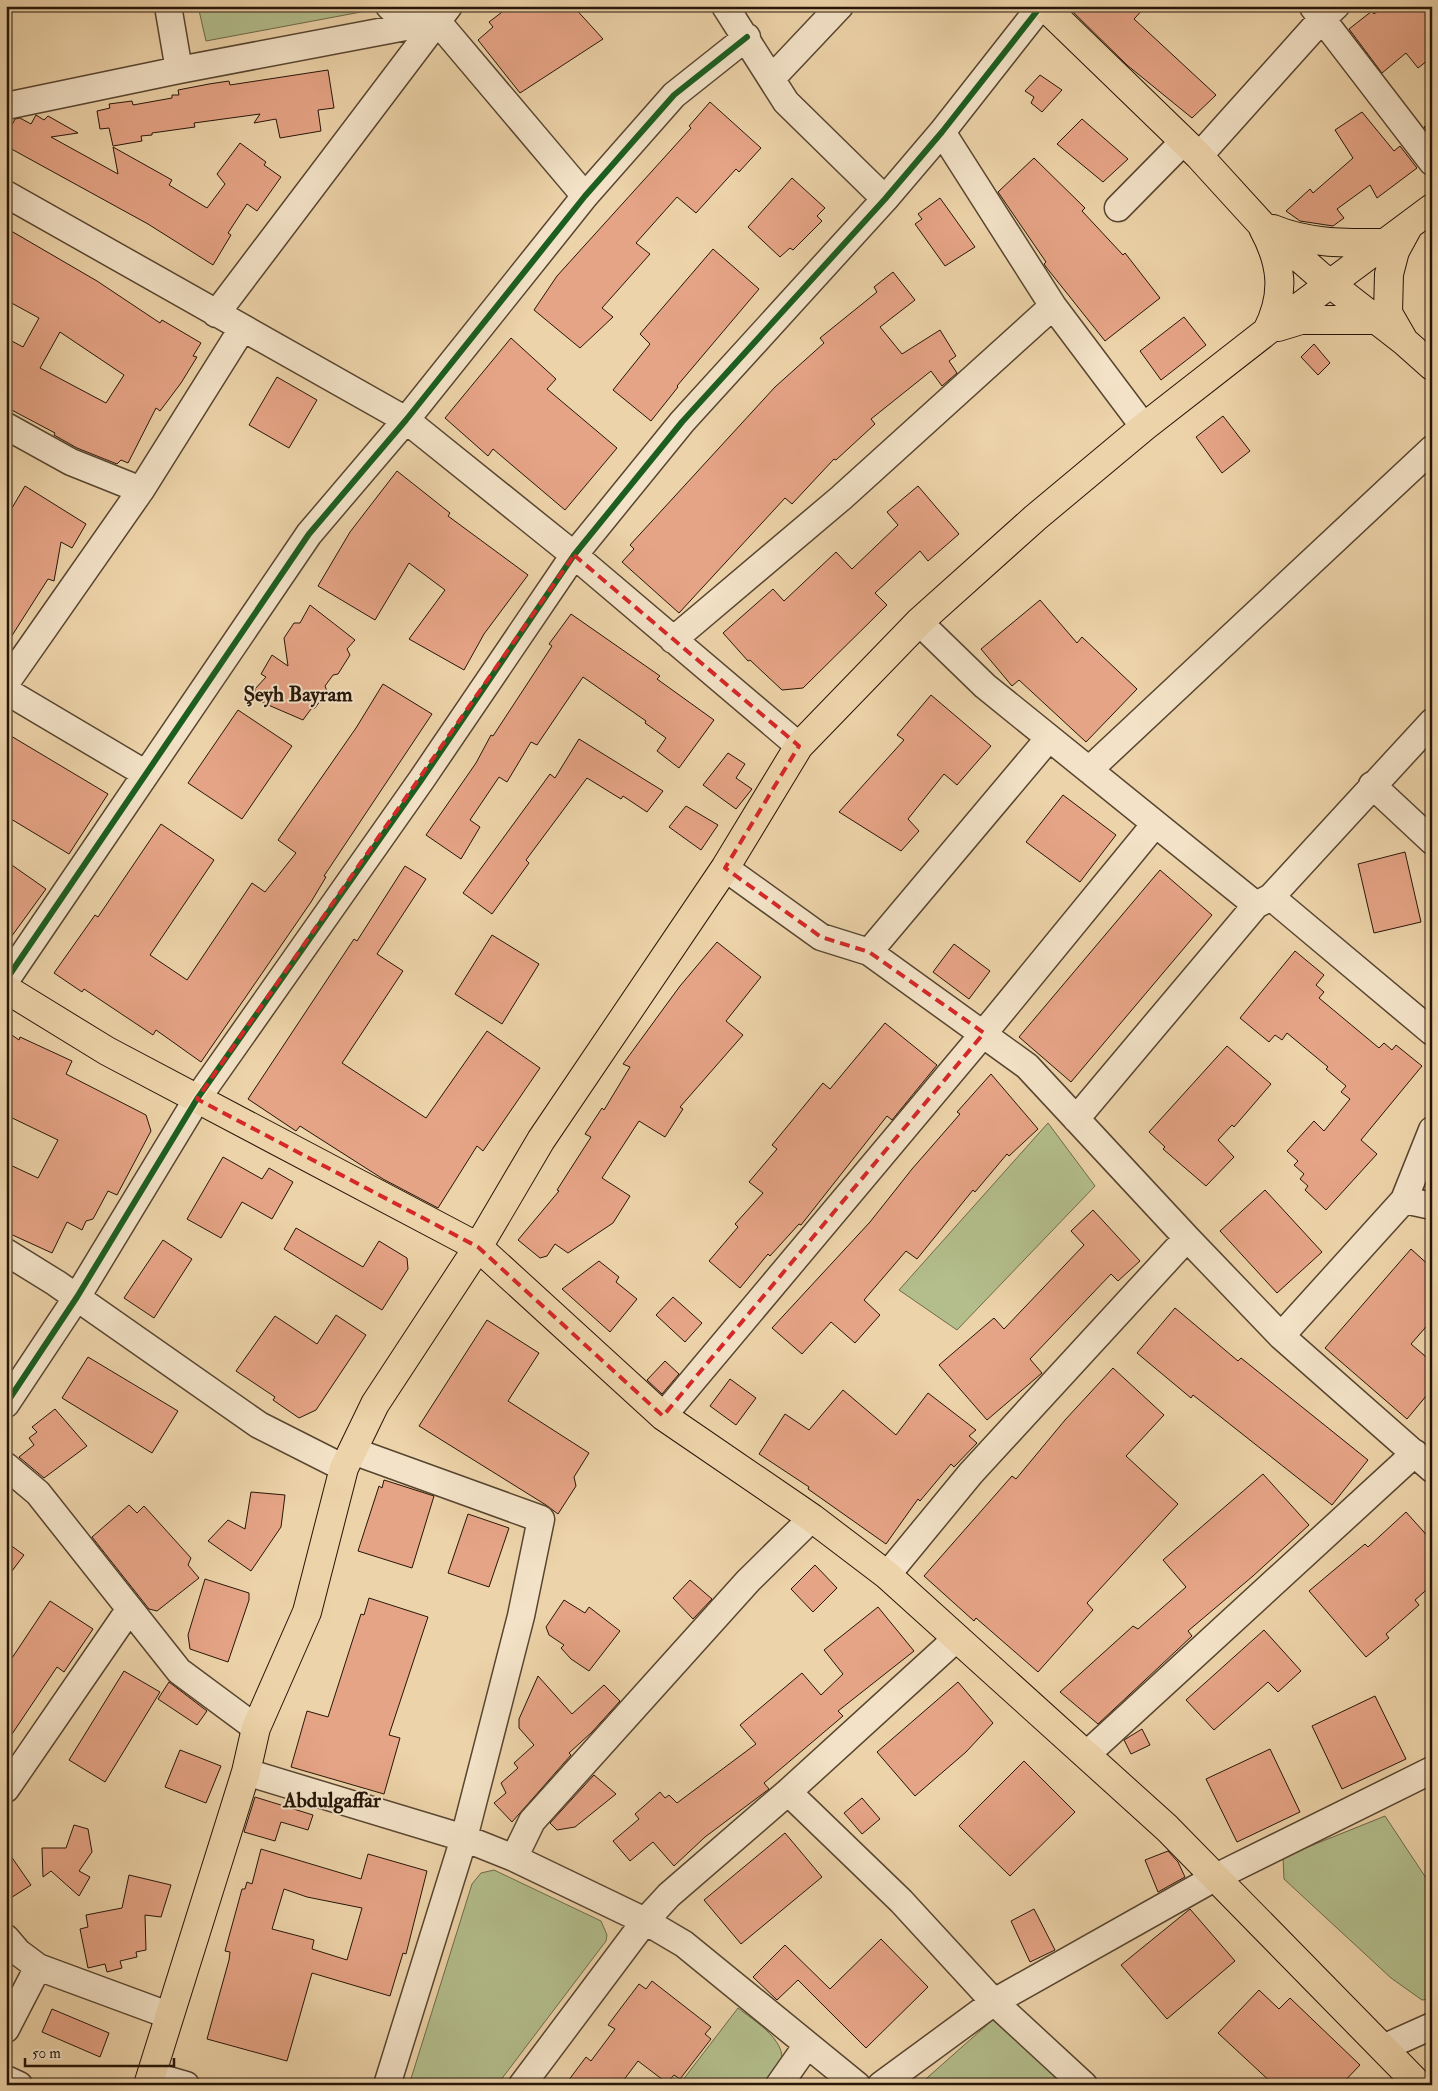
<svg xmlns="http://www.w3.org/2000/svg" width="1438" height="2091" viewBox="0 0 1438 2091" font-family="'IM FELL Double Pica',serif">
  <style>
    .green { fill: #b3be8c; stroke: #6d6a4a }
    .building { fill: #e6a486; stroke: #271608; fill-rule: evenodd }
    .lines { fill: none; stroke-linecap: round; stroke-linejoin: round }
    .minor-casing { stroke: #584530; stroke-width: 29 }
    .major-casing { stroke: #271608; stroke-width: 30 }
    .minor { stroke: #f3e2c7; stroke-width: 26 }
    .major { stroke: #edd3a9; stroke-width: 28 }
    .cycleway-casing { stroke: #f3e2c7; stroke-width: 9 }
    .cycleway { stroke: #1b5e20; stroke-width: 6 }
    .marked { fill: none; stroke: #d62828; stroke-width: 4; stroke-dasharray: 10 6; stroke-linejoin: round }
    .labels { text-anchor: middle; stroke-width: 4; stroke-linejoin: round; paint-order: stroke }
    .district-label { font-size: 21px; font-weight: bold; fill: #271608; stroke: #f3e2c7 }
  </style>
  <rect width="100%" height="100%" fill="#edd3a9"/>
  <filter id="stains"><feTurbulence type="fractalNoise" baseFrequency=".004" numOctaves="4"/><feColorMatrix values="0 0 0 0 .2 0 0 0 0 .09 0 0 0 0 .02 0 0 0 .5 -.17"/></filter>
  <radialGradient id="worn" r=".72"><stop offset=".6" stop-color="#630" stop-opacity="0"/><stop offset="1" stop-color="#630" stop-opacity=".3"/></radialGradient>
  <path class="green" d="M198,6H362L361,12L206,41Z
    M1048,1123L1095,1186L957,1330L899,1290Z
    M1385,1816L1432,1887V1999L1422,2000L1391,1978L1284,1879L1283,1857Z
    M494,1870L601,1921L607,1935L606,1941L497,2085H409L472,1884L481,1873Z
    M738,2008C754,2021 793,2043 779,2069C776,2074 771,2080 767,2085H679Z
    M997,2016L1070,2085H919Z"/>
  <path class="building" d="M510,6H573L603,39L520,93L478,40L493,27L489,22Z
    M1067,6H1146L1134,19L1216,95L1192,118L1127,65Z
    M1384,6H1432V57L1418,68L1406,53L1382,73L1349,29L1372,11L1374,14Z
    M328,70L334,108L318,110L321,131L280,138L276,119L254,123L260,114L194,123L195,127L152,133V135L141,136L142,141L113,146L109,128L100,129L97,111L110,108L109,104L132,101L133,105L172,98V95H179L178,90L209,84L229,81L230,85Z
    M1040,75L1062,90L1042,112L1031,103L1034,97L1025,91Z
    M710,102L761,148L739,172L736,169L696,213L677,197L636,243L650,254L602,308L613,317L580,348L534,310L557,276L691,128L689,126Z
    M1362,112L1394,151L1400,146L1417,168L1377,198L1370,185L1337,209L1344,218L1333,226L1300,221L1286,211L1310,189L1313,193L1353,158L1335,130Z
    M36,115L44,120L48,116L78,133L51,137L118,174L113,147L172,180L169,185L207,208L225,184L217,174L240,143L266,162L264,165L281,177L257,211L247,204L228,233L231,235L213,265L148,224L6,146V136L15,119L20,118L31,124Z
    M1082,119L1128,159L1103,182L1057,144Z
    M1432,121V137L1424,127Z
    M1034,158L1085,208L1082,211L1123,255L1125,253L1160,298L1105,341L1046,267L1044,264L1046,262L998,192Z
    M792,178L825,208L817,216L822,221L793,250L790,248L780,257L748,227Z
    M940,198L975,247L945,266L915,224L922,219L918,214Z
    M6,228L97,281L160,323L162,320L201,343L193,356L197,357L181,383L160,411L156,408L128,463L121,460L117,464L77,448L54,435L55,433L6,407V338L23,347L39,318L6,300ZM60,332L124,375L106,403L40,368Z
    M713,249L759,289L677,386L678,387L651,421L613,390L650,344L640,334Z
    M893,272L915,300L880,327L902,354L940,330L956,356L949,361L957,373L942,386L931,371L871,419L875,424L836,460L834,459L792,504L785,498L679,613L622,562L634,549L630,545L775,387L824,343L820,338L877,292L874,287Z
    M1184,317L1206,345L1161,380L1140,351Z
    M511,338L556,379L547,389L617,448L565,510L493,449L488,456L445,418Z
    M1314,344L1330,363L1318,375L1301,357Z
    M277,377L317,400L289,448L249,425Z
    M1223,416L1250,451L1222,473L1196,437Z
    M397,471L450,513L448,516L528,575L484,634L464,670L409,639L445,590L409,563L375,620L318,586L350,532Z
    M25,486L86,524L72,548L61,542L54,581L48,579L6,645V518Z
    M918,486L959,534L928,561L920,551L875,593L887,605L803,688L782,690L750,660L748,661L723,633L773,589L784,601L836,552L852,569L898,525L887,512Z
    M1040,600L1077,643L1082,637L1137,689L1086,742L1019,680L1012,686L981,649Z
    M310,605L355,640L347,649L350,655L338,674L333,675L325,686L327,691L315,708L311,709L303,720L259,701L255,689L266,677L261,674L272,655L288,666L284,638L294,623H300Z
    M571,614L660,676L657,679L714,720L679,768L657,751L666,738L645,723L646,721L583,677L537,745L531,742L507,782L499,777L470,820L480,827L461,859L426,835L476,763L491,735L493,736L552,646L549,644Z
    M383,684L432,714L324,876L326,877L311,902L201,1062L156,1030L153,1035L84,989L82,992L54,973L95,915L98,917L161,824L214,860L150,955L187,980L252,883L265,892L296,853L278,840L356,728Z
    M931,695L991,746L957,785L944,774L908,819L919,831L901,851L839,812L904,740L897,735Z
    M238,710L292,746L242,819L188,783Z
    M6,733L108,794L69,854L6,816Z
    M579,739L663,791L647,812L623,796L621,799L587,778L526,860L529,863L492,914L463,893L550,774L555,778Z
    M728,753L745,764L736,778L752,789L736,809L703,785Z
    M1063,795L1116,835L1080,882L1026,842Z
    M686,806L718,825L701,850L669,827Z
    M1405,852L1421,922L1374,933L1358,864Z
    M6,861L46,889L6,944Z
    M405,866L426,879L377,954L403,971L342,1063L426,1118L487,1031L540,1068L483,1151L477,1146L438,1208L383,1179L300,1126L296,1131L248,1099L354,939L357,941Z
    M1160,870L1212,915L1071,1082L1019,1037Z
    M492,935L539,964L502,1024L455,994Z
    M717,942L761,977L726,1021L743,1035L680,1107L683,1109L665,1137L639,1121L602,1178L630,1196L613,1223L568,1253L555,1244L547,1256L540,1258L518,1240L559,1191L557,1190L591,1137L585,1134L602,1108L604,1110L630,1067L623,1064L680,986Z
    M954,944L990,971L969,999L933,972Z
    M1295,951L1324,975L1316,985L1324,992L1319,998L1379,1048L1384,1043L1392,1050L1396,1045L1422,1066L1361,1140L1377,1154L1326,1210L1305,1190L1308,1186L1300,1179L1304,1174L1294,1165L1298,1161L1287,1151L1314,1121L1324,1131L1350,1099L1341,1092L1346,1086L1326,1069L1328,1067L1287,1033L1282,1040L1275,1035L1269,1042L1240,1018Z
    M885,1023L937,1065L892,1120L887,1116L801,1225L799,1224L770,1256L768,1254L740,1288L709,1261L738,1227L735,1224L763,1193L749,1182L777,1149L772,1145L823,1083L830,1089Z
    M6,1031L19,1040L20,1037L72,1061L66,1074L146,1115L151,1131L117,1195L108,1191L93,1219L86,1221L82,1230L67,1222L52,1253L6,1232V1163L38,1178L58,1140L6,1115Z
    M1227,1046L1271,1084L1234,1127L1232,1125L1218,1140L1234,1157L1206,1186L1163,1149L1165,1147L1149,1132Z
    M991,1074L1038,1129L1009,1156L1007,1154L975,1192L973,1190L917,1259L906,1251L864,1300L880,1315L855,1343L831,1322L802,1354L772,1328L870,1222L912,1169L960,1114L957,1112Z
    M223,1157L262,1179L269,1168L293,1182L272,1219L242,1202L221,1238L187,1219Z
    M1265,1190L1322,1252L1277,1293L1220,1231Z
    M1093,1210L1140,1261L1118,1281L1111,1274L1030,1359L1042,1373L987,1420L939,1365L994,1318L1004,1329L1084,1245L1071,1231Z
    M296,1228L363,1267L379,1241L407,1258L408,1269L382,1310L284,1249Z
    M163,1240L192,1259L154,1318L124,1298Z
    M1411,1249L1432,1268V1320L1411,1344L1432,1362V1389L1407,1419L1325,1348Z
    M599,1261L619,1277L616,1282L637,1299L610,1332L562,1289Z
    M673,1297L702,1323L685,1342L656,1315Z
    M1175,1308L1238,1361L1241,1358L1368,1460L1332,1505L1193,1395L1191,1398L1137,1353Z
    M336,1315L366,1335L316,1410L299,1418L273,1400L275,1397L236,1371L275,1316L317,1344Z
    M487,1320L539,1353L508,1401L589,1453L574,1477L576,1486L558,1514L546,1505L419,1426Z
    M88,1357L178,1411L152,1453L62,1398Z
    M665,1361L679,1374L662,1394L647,1380Z
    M1113,1368L1164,1415L1126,1456L1178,1504L1087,1603L1093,1610L1038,1672L976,1618L974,1621L924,1576L1012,1476L1016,1479L1065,1420Z
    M730,1379L756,1398L736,1425L710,1406Z
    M843,1390L896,1435L928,1393L976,1430L969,1436L977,1443L954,1467L951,1464L920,1501L918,1499L886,1544L808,1489L809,1487L759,1454L785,1414L809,1430Z
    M55,1409L87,1446L44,1478L19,1457L34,1445L29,1438L37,1432L32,1427Z
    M1263,1474L1309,1525L1253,1576L1188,1631L1192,1636L1098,1724L1060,1692L1133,1626L1138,1629L1186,1587L1163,1560Z
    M384,1480L434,1496L412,1568L358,1551L379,1486L382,1488Z
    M251,1492L285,1495L281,1527L251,1571L208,1541L228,1520L245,1529Z
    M129,1505L137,1513L144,1506L191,1558L188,1565L199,1578L157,1611L149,1609L92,1537Z
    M1406,1512L1432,1541V1585L1415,1600L1419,1605L1386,1634L1389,1638L1366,1657L1309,1591L1365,1544L1368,1547Z
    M468,1514L509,1528L489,1587L448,1573Z
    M6,1542L24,1555L6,1579Z
    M815,1565L837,1588L813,1612L791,1589Z
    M205,1579L249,1593V1600L228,1662L190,1649L188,1635Z
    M690,1580L712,1599L693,1619L673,1598Z
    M369,1598L428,1617L389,1735L400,1738L384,1794L291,1767L307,1711L328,1717L361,1614L364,1615Z
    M564,1600L585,1613L589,1607L620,1631L589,1671L571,1659L561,1648L564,1645L549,1635L546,1627Z
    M50,1601L93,1629L64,1672L57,1667L6,1743V1667Z
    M878,1607L914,1651L838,1711L843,1716L764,1783L769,1789L705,1837L674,1866L653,1842L630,1861L613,1841L639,1819L635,1814L660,1792L665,1798L669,1795L677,1803L756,1744L740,1725L802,1673L821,1695L843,1674L824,1650Z
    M1264,1630L1301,1671L1278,1692L1268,1682L1214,1730L1186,1700Z
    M124,1671L160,1692L105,1782L69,1760Z
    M538,1676L572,1714L604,1685L620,1701L592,1732L569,1753L571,1755L512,1822L494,1803L506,1793L501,1783L518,1768L514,1763L534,1745L519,1728V1719Z
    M169,1682L207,1711L197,1725L158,1699Z
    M958,1682L993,1723L966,1752L915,1796L877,1752Z
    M1375,1696L1406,1759L1342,1789L1312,1726Z
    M1142,1729L1150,1745L1131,1754L1124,1740Z
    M1270,1749L1300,1812L1237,1842L1206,1779Z
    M180,1750L221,1766L206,1803L165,1787Z
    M1024,1761L1075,1812L1010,1876L959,1826Z
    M594,1775L616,1794L575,1827L557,1830L550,1823Z
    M255,1797L313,1815L308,1830L281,1822L275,1841L244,1832Z
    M862,1798L880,1819L862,1834L844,1813Z
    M74,1825L88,1829L92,1852L79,1871L90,1877L79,1896L51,1871L43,1877L42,1848H66Z
    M785,1833L822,1877L741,1944L704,1900Z
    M6,1849L31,1885L6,1901Z
    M261,1849L361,1879L368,1854L427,1871L406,1954L403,1953L390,1996L312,1973L287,2061L207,2039L229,1960L230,1952L225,1951L236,1911L242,1889H245L247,1882L252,1884ZM284,1889L307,1897L362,1908L347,1960L312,1949L314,1940L272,1929Z
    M1168,1851L1178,1862L1185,1877L1158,1892L1145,1860Z
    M129,1875L171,1885L161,1917L145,1915L146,1950L136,1952L137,1957L120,1961L122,1968L107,1972L105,1964L88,1968L80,1929L88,1927L86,1915L122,1908Z
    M1034,1909L1055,1950L1030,1962L1011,1921Z
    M1190,1909L1235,1961L1167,2019L1121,1965Z
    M881,1939L928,1987L866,2048L798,1980L777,2000L753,1977L785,1945L830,1989Z
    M652,1981L711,2027L705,2034L711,2039L680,2079L674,2075L667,2083L638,2061L620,2085H565L586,2057L591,2061L615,2029L608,2025L639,1984L646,1989Z
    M1259,1990L1279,2009L1290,1998L1360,2065L1341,2085H1274L1218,2033Z
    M52,2009L109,2033L100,2057L42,2032Z"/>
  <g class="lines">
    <g class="minor-casing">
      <path id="minor" d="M168,6L179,70
        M389,6L409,25
        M725,6L786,102L885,199
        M1313,7L1432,162
        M772,78L840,6
        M6,106L179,70L437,21L585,196
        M942,132L1053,306L1144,427
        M1199,156L1321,20L1336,6
        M6,194L406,420L574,555L799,746
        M1118,208L1184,141
        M216,314L449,6
        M6,426L71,462L141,490
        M919,622L985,686L1256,905
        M673,640L841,498L1053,306
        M6,683L141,490L242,329
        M6,691L146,774
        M1089,770L1432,449
        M1372,785L1432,841
        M725,868L821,937L869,952L1027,1066L1187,1238L1281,1336L1432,1469
        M1271,897L1432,1032
        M869,952L1049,738
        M6,980L309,534L406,420L585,196L674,95L747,37
        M1076,1119L1256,905L1271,897L1432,722
        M1404,1200L1432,1206
        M6,1252L56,1283L259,1425L344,1468
        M1281,1336L1404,1200L1432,1130
        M6,1404L77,1297L197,1099L422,779L574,555L682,422L885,199L942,132L1041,6
        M663,1416L984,1033L1155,824
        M353,1451L541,1519L521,1616L464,1838L387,2085
        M6,1466L38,1493L179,1671L256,1728
        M887,1575L971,1473L1187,1238
        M1086,1755L1415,1453
        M246,1772L464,1838L514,1858L645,1921L684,1944L857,2085
        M6,1789L129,1610
        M788,1792L901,1901L994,2002L1084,2085
        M514,1858L532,1821L748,1581L812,1518
        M6,1938L18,1952L38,1967L168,2015
        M6,2029L38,1967
        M1383,2048L1432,2026
        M151,2075L186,2085
        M6,2079L19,2085
        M522,2085L645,1921L669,1895L788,1792L957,1638
        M779,2085L807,2045
        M881,2085L994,2002L1216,1877L1432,1770"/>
    </g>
    <g class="major-casing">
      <path id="major" d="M1044,6L1199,156L1262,225L1319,275L1405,342L1432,366
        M1263,228C1282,263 1286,294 1267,331
        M1273,229C1309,244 1346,243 1385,243
        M1278,327L1301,320H1374
        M1403,339L1388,313L1389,274L1395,251L1408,227
        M6,989L107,1051L478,1247L663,1416L812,1518L887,1575L1167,1828L1419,2085
        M148,2085L246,1772L256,1728L307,1612L344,1468L375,1404L478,1247L541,1140L725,868L799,746L919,622L1035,518L1144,427L1267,331L1432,208"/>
    </g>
    <use href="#minor" class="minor"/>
    <use href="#major" class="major"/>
    <g class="cycleway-casing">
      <path id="cycleway" d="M6,980L309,534L406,420L585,196L674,95L747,37
        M6,1404L77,1297L197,1099L422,779L574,555L682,422L885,199L942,132L1041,6"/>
    </g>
    <use href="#cycleway" class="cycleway"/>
  </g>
  <path class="marked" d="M574,555L799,746L725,868L821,937L869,952L984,1033L663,1416L478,1247L197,1099Z"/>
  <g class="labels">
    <g class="district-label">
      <text x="298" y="701">Şeyh Bayram</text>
      <text x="332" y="1807">Abdulgaffar</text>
    </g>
  </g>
  <rect width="1438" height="2091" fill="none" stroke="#edd3a9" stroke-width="25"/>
  <rect x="8" y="8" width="1423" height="2076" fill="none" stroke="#271608" stroke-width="2.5"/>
  <rect x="12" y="12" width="1413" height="2066" fill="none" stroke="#271608"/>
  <path d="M25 2058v8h149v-8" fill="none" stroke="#271608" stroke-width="2.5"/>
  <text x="32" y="2058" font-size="15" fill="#271608" stroke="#f3e2c7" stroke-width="4" paint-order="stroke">50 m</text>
  <rect width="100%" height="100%" filter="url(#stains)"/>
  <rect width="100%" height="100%" fill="url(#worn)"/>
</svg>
